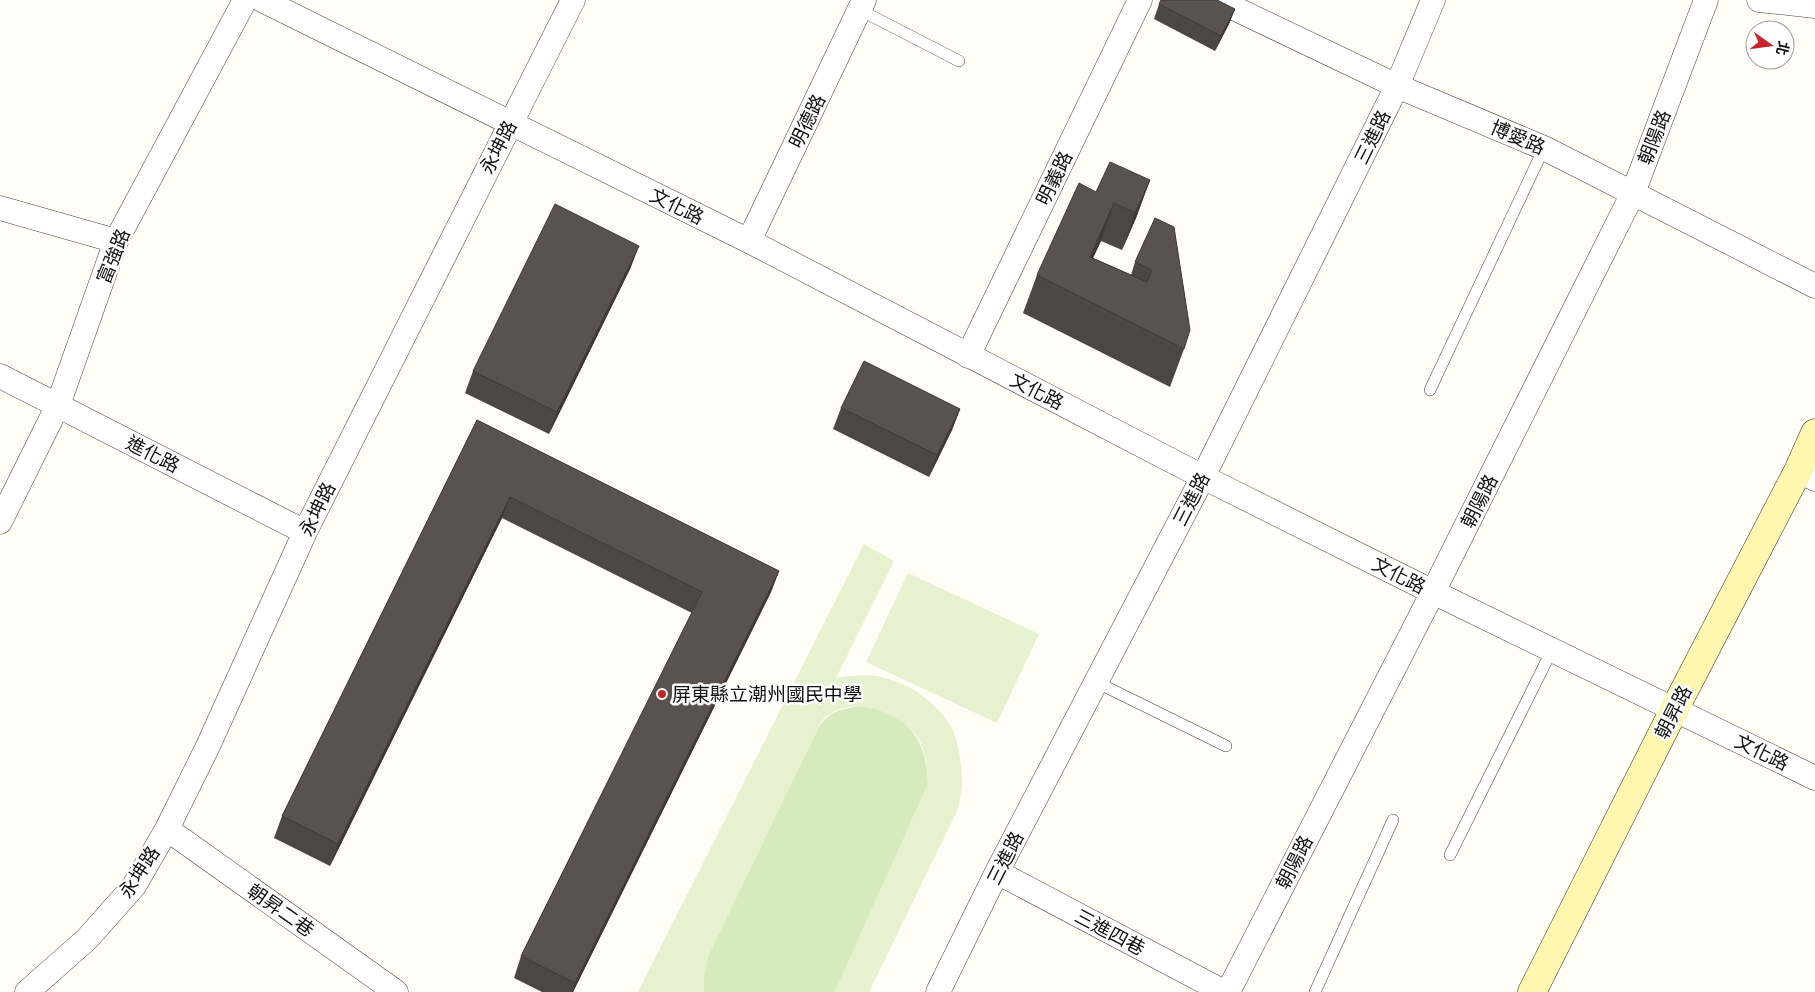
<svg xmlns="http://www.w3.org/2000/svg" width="1815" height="992" viewBox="0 0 1815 992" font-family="Spectral,'Noto Sans TC',serif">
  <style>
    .grass { fill: #d5ebbd }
    .pitch { fill: #e6f2cf }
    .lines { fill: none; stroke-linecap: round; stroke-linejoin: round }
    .service-casing { stroke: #444; stroke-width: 12 }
    .minor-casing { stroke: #444; stroke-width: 25 }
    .secondary-casing { stroke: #333; stroke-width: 29 }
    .service { stroke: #fff; stroke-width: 11 }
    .minor { stroke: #fff; stroke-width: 24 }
    .secondary { stroke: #fff6b0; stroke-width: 28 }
    .wall { fill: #4d4742 }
    .shaded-wall { fill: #3f3936 }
    .building { fill: #5a524d; stroke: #3f3936 }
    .poi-dot { fill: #c4262e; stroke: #fff; stroke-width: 2 }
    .labels { text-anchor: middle; stroke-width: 5; stroke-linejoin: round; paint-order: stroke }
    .street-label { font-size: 19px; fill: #111; stroke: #fff }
    .poi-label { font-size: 19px; fill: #111; stroke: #fff; text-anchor: start }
  </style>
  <rect width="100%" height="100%" fill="#fffdf5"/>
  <path class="grass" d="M859,706C866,707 875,707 882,710C916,724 927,749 928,784L835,992H704V977L708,956L818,728C830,711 838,710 859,706Z"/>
  <path class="pitch" d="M864,544L894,561L836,678C850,676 867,674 881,677C910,683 940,704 953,731C959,743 962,769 962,783C962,792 959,801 958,809L869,992H835L928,784C928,768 926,750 917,736C914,732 909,728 906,725C885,708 851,698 827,716C823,718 820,724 818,728L708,956L704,977V992H638Z
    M908,573L1039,634L997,723L866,662Z"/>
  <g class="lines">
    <g class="service-casing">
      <path id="service" d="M860,10L959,61
        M1430,390L1544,148
        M1096,682L1226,746
        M1450,855L1552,650
        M1315,992L1393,820"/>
    </g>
    <g class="minor-casing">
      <path id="minor" d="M262,0L749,241L1203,477L1433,592L1815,778
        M1217,0L1397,86L1544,148L1815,286
        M1759,0L1815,6
        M0,208L116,241
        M749,241L864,0
        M968,356L1140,0
        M0,376L305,532
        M1798,471L1815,479
        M0,522L58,405L116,241L245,0
        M167,829L396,992
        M997,872L1224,992
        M27,992L87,939L134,886L167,829L208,746L305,532L573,0
        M938,992L997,872L1203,477L1397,86L1433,0
        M1228,992L1433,592L1633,193L1706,0"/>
    </g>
    <g class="secondary-casing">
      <path id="secondary" d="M1532,992L1674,710L1798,471L1815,433"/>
    </g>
    <use href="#service" class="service"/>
    <use href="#minor" class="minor"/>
    <use href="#secondary" class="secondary"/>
  </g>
  <path class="wall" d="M1159,4L1235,9L1229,24L1215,51L1154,19Z
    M1150,180L1136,218L1122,250L1101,241L1093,258L1131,275L1135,262L1155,218L1184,349L1170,387L1023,313L1037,275L1096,192Z
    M631,267L549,434L465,393L473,371Z
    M841,408L960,409L952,430L929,477L833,429Z
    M477,420L779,571L771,592L573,992H542L514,978L521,956L692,613L502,518L330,866L274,838L282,816Z"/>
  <path class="shaded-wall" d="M1235,9L1229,24L1215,51L1221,36Z
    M1150,180L1136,218L1122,250L1135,213Z
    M1114,203L1101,241L1076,294L1090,257Z
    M639,246L631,267L549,434L557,412Z
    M960,409L952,430L929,477L937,455Z
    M510,497L502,518L330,866L338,844Z
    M779,571L771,592L573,992H572L575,983Z"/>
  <path class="building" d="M1161,0H1217L1235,9L1221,36L1159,4Z
    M1110,162L1150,180L1135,213L1114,203L1090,257L1147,282L1152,270L1135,262L1155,218L1174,227L1190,330L1184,349L1037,275L1079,183L1096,192Z
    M555,204L639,246L557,412L473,371Z
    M864,361L960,409L937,455L841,408Z
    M477,420L779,571L575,983L521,956L702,592L510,497L338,844L282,816Z"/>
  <circle class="poi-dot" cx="662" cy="694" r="5"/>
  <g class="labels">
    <g class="street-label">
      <text transform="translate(807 121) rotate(-64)" y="7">明德路</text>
      <text transform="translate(1372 137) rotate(-64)" y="7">三進路</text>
      <text transform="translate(1518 137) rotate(23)" y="7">博愛路</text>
      <text transform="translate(1654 137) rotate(-69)" y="7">朝陽路</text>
      <text transform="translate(498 147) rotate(-63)" y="7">永坤路</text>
      <text transform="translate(1054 178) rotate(-64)" y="7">明義路</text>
      <text transform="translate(677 206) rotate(26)" y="7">文化路</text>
      <text transform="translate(113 256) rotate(-68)" y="7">富強路</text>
      <text transform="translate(1037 391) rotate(27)" y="7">文化路</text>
      <text transform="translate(153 454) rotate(27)" y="7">進化路</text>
      <text transform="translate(1191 499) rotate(-63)" y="7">三進路</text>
      <text transform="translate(1479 501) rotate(-63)" y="7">朝陽路</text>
      <text transform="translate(317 509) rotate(-64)" y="7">永坤路</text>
      <text transform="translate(1399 575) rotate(27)" y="7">文化路</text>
      <text transform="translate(1673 712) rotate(-63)" y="7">朝昇路</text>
      <text transform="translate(1762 752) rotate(26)" y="7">文化路</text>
      <text transform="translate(1005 858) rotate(-63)" y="7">三進路</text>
      <text transform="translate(1294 862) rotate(-63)" y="7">朝陽路</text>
      <text transform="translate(139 872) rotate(-57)" y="7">永坤路</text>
      <text transform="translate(281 910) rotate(35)" y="7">朝昇二巷</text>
      <text transform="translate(1110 932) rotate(28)" y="7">三進四巷</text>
    </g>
    <g class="poi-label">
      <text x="672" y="701">屏東縣立潮州國民中學</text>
    </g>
  </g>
  <g transform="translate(1770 45) rotate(104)"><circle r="24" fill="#ffffff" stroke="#a0a0a0"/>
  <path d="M0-4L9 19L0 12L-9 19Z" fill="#c4262e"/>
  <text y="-8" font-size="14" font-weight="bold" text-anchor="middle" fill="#111111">北</text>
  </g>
</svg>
